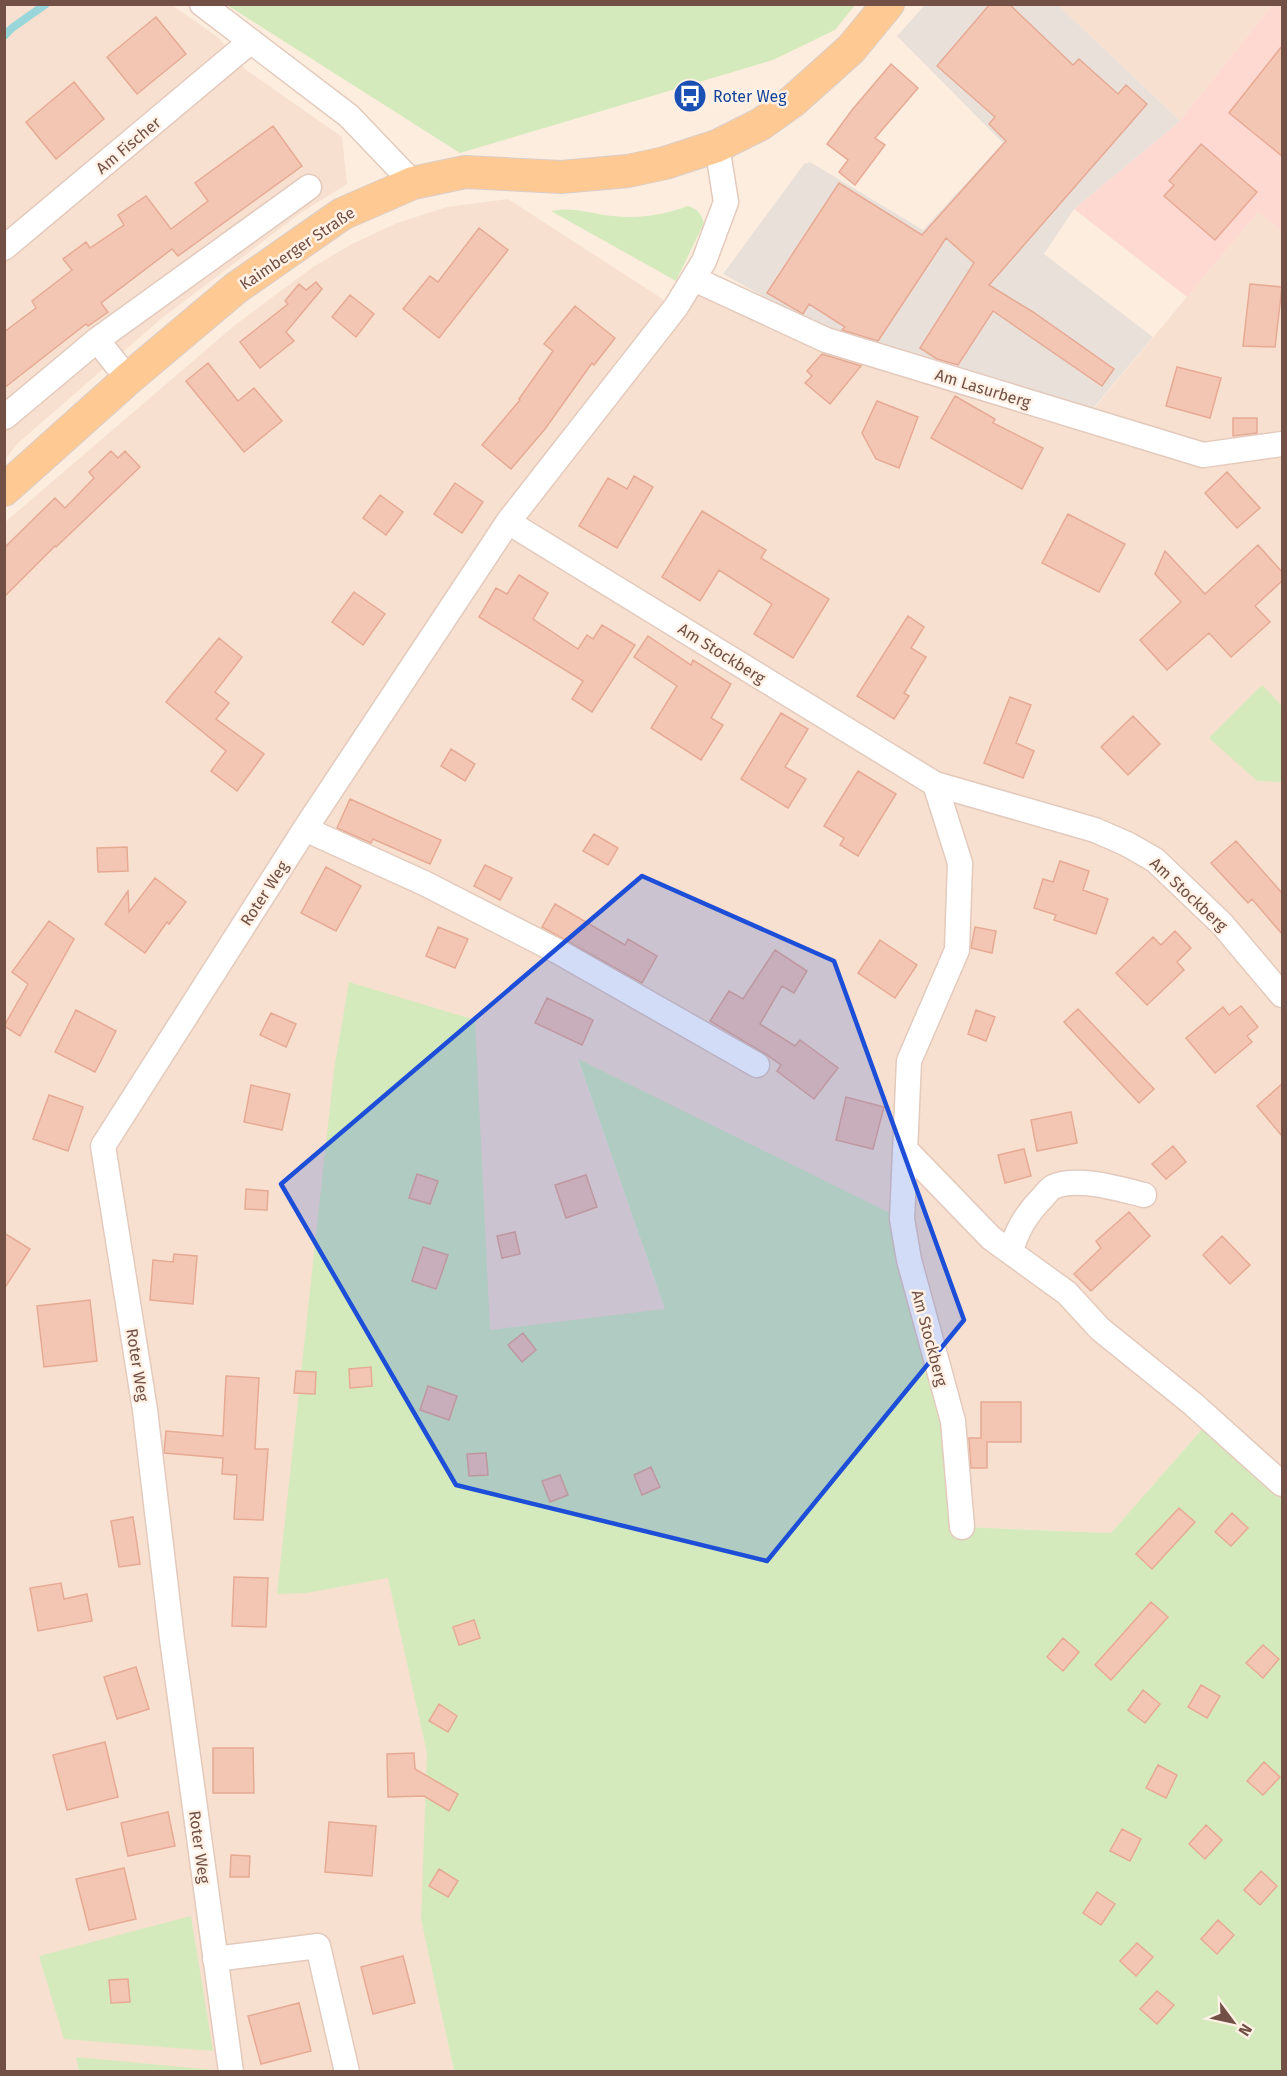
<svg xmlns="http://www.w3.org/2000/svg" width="1287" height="2076" viewBox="0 0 1287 2076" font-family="'Fira Sans',sans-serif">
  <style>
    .residential { fill: #f7e0cf }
    .commercial { fill: #fed9d1 }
    .industrial { fill: #eae0da }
    .green { fill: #d5eabc }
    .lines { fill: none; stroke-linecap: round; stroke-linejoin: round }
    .stream { stroke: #98d6d9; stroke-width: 8 }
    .building { fill: #f3c6b4; stroke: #e6aa94; stroke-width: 1.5 }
    .minor-casing { stroke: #e3cabd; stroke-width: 27 }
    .major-casing { stroke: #d8cecb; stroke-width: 34 }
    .minor { stroke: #fff; stroke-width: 24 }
    .major { stroke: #ffc993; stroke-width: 32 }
    .marked { fill: #1d4ed8; fill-opacity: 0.2; stroke: #1d4ed8; stroke-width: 4.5; stroke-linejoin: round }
    .labels { text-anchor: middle; stroke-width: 5; stroke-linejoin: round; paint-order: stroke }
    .transit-label { font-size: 16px; fill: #164399; stroke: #fff1e5; text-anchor: start }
    .street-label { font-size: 16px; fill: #735045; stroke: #fff1e5 }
  </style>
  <rect width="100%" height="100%" fill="#fdedde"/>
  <path class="residential" d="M5,5H172L219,38L245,69L342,137L347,184L302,212L162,318L18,443L5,459Z
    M1058,5H1272L1180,121Z
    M508,199L675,307L694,279L1085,419L1258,212L1282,231V1497L1204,1427L1111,1533L962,1527L578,1060L665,1309L422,1919L454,2071H5L4,523L235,325L313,267L352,244L397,223L447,207Z"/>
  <path class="commercial" d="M1272,5H1282V231L1258,212L1187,297L1074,209L1180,121Z"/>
  <path class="industrial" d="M925,5H1058L1180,121L1074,209L1044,254L1153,337L1090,412L827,331L723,274L804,164L810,162L923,230L1003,143L897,36Z"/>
  <path class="green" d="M227,5H855L835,30L773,60L460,153Z
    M688,206C697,209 701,213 704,223L676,281L551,211C571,206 593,214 613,216C640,219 663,215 688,206Z
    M1262,685L1282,706V782L1257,781L1209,738Z
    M349,982L475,1020L490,1330L665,1309L578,1059L902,1219L963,1527L1111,1533L1204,1427L1282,1497V2071H454L421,1919L427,1753L388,1578L306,1593L277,1594L334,1070Z
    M191,1916L213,2051L64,2039L39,1956Z
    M76,2057L214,2070V2071H79Z"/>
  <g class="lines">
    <path class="stream" d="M4,36L12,28L46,4"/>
  </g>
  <path class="building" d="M990,4H1009L1073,65L1079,59L1118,94L1126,85L1147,104L989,285L1033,312L1114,369L1102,386L993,311L958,365L937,359L920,348L974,263L946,238L878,341L842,330L845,327L809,304L803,314L767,293L839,183L922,235L1006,141L989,124L995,117L937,66Z
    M156,17L186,54L137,94L107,57Z
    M1282,46V156L1229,113Z
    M891,64L918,88L875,138L885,145L855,185L839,172L848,160L827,144L852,110Z
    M74,82L104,119L56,159L26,122Z
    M273,126L302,166L178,256L172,249L101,303L108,312L88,326L86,324L4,388V332L36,308L32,301L72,270L63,259L86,242L90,248L124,225L118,215L146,196L171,229L208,201L195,183Z
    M1201,144L1257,192L1215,240L1164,196L1174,185L1169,181Z
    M479,228L508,250L439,338L403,309L430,276L438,282Z
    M316,282L322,289L286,332L294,341L260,368L240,342L288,304L285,301L299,284L306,290Z
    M1250,284L1282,287L1275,347L1243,346Z
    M350,295L374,314L356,337L332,317Z
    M575,306L615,338L594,365L592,363L545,429L511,469L482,445L520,400L519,399L553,351L544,344Z
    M822,354L861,366L830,404L805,383L812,376L807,371Z
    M208,363L238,401L254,388L282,421L244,452L186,381Z
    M1177,367L1221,378L1210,418L1166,406Z
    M955,396L995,419L993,423L1043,448L1022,489L931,438Z
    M877,401L918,417L899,468L876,459L862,433Z
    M1233,418H1257V433L1233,436Z
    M111,451L118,458L125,451L140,467L56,547L55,546L4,597V548L55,498L65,508L94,478L89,472Z
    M1227,472L1260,508L1237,528L1205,493Z
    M634,476L653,487L617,548L579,526L608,478L627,489Z
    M455,483L483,502L462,533L434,514Z
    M380,495L403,512L386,535L363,518Z
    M702,511L766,550L761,558L829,599L793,658L754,634L772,604L719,570L700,601L662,577Z
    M1068,514L1125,544L1099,592L1042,563Z
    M1258,545L1282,572V581L1255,606L1270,622L1231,657L1209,633L1167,670L1140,640L1181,602L1155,574L1165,551L1205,594Z
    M519,575L548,593L533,619L578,649L587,635L593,639L602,625L635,645L592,712L572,699L583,681L479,617L496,588L507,594Z
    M354,592L385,614L363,645L332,622Z
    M908,616L924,627L911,648L926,657L904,693L909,696L894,719L857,696Z
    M648,636L691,665L693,660L731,684L711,718L723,725L701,760L651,728L677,686L634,657Z
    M219,638L242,657L215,692L229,703L216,719L264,754L237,791L211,771L226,751L166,702Z
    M1010,697L1031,705L1016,743L1034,751L1023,778L984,763Z
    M781,713L808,729L785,767L806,779L788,808L741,779Z
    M1133,716L1160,744L1128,775L1101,747Z
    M451,749L475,764L465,781L441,766Z
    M858,771L896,794L858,856L840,845L844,838L824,826Z
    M350,799L441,840L430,864L373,839L371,843L337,828Z
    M594,834L618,848L608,865L583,851Z
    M1236,841L1282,893V934L1252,899L1248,903L1211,863Z
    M127,847L128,871L98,872L97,848Z
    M1060,861L1089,871L1083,890L1108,899L1096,934L1054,920L1056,915L1034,908L1043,879L1053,882Z
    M485,865L512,878L500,900L474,886Z
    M326,867L361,886L336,931L301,913Z
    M155,878L186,902L169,924L167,922L145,953L105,924L128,891L129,912Z
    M555,904L625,945L628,939L657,956L642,983L542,927Z
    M49,921L74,939L20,1036L4,1026L28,984L12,972Z
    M438,927L468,939L455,968L426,956Z
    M975,927L996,931L992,953L971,948Z
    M1175,931L1191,948L1177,962L1184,970L1147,1005L1116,973L1153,937L1161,945Z
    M880,940L917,965L895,998L858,973Z
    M775,950L807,971L794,993L782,986L760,1024L795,1046L800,1040L838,1068L814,1099L777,1071L781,1065L764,1053L710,1021L729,991L743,999Z
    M547,998L593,1020L582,1045L535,1023Z
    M1241,1006L1258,1027L1247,1036L1252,1042L1215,1073L1186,1038L1223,1007L1229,1015Z
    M1078,1009L1154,1089L1139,1103L1064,1022Z
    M76,1010L116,1031L95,1072L55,1052Z
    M976,1010L995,1017L986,1041L968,1034Z
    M271,1013L296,1024L286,1047L260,1035Z
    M1282,1084V1136L1257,1106Z
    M251,1085L290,1094L282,1130L244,1122Z
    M49,1095L83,1107L68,1151L33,1139Z
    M846,1097L884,1107L873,1149L836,1140Z
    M1071,1112L1077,1143L1037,1151L1031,1120Z
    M1173,1146L1186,1162L1166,1179L1152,1164Z
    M1024,1149L1031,1176L1005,1183L998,1155Z
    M417,1174L438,1181L430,1204L409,1198Z
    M586,1175L597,1207L566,1218L555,1185Z
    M246,1189L268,1191L267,1210L245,1209Z
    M1129,1212L1150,1236L1091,1291L1074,1274L1101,1248L1096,1241Z
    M515,1232L520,1254L502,1258L497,1236Z
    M4,1233L30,1249L4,1289Z
    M1222,1236L1250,1265L1230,1284L1203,1255Z
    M423,1247L448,1255L436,1289L412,1281Z
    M174,1254L197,1256L193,1304L150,1300L153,1260L173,1262Z
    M90,1300L97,1361L44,1367L37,1306Z
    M523,1333L536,1350L522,1362L508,1345Z
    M371,1367L372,1386L350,1388L349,1369Z
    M296,1371L316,1372L315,1394L294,1393Z
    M226,1376L259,1378L255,1449H268L263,1520L234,1519L237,1475L222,1474L223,1458L164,1453L166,1431L223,1436Z
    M428,1386L457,1396L449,1420L420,1410Z
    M981,1402H1021V1442H987V1468H971L969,1438H981Z
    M486,1453L488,1475L469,1476L467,1454Z
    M651,1467L660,1487L642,1495L634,1475Z
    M560,1475L568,1495L550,1502L542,1481Z
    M1179,1508L1195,1522L1152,1569L1136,1554Z
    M1232,1513L1248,1528L1231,1546L1215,1532Z
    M133,1517L140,1564L119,1567L111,1521Z
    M234,1577L268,1578L266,1627L232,1626Z
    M61,1583L64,1599L87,1594L92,1621L38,1631L30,1588Z
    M1151,1602L1168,1617L1111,1680L1095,1665Z
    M474,1620L480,1638L459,1645L453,1627Z
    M1063,1638L1079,1652L1063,1671L1047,1657Z
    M1263,1645L1279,1659L1263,1678L1246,1663Z
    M136,1667L149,1709L117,1719L104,1677Z
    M1201,1685L1220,1696L1207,1718L1188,1707Z
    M1143,1690L1160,1704L1145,1723L1128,1710Z
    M439,1704L457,1716L448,1732L429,1721Z
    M105,1742L118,1797L67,1810L53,1755Z
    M213,1748H253L254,1793H213Z
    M414,1753L415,1769L458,1794L449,1811L424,1796L388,1797L387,1754Z
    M1264,1762L1280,1777L1263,1795L1247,1781Z
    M1158,1765L1177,1775L1166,1798L1146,1788Z
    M168,1812L175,1846L128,1856L121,1823Z
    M329,1822L376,1826L372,1876L325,1872Z
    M1206,1825L1222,1840L1205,1859L1189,1844Z
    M1122,1829L1141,1839L1130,1861L1110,1851Z
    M231,1855L250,1856L249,1877H230Z
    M124,1868L136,1919L89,1930L76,1879Z
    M439,1869L458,1881L448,1897L429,1886Z
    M1261,1871L1277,1886L1260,1905L1244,1890Z
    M1097,1892L1115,1904L1101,1925L1083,1913Z
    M1218,1920L1234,1935L1217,1954L1201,1939Z
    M1137,1943L1153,1957L1136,1976L1120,1961Z
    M403,1956L415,2003L373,2014L361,1967Z
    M128,1979L130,2002L111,2003L109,1980Z
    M1157,1991L1174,2005L1157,2024L1140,2009Z
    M299,2003L311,2051L261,2064L248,2016Z"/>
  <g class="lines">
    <g class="minor-casing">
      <path id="minor" d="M202,4L349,116L413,183
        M4,248L251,41
        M694,279L826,340L1203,455L1282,444
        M97,340L128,379
        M5,417L97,340L309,187
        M508,522L935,784L1095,830L1127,844L1155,860L1222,924L1282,995
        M935,784L960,863L957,950L909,1061L902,1219L909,1260L953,1421L962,1527
        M305,829L424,883L559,952L757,1065
        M905,1149L991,1238L1067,1293L1100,1329L1193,1404L1282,1484
        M1011,1252C1016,1230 1027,1213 1043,1197C1046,1194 1049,1189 1053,1187C1077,1176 1120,1189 1144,1195
        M215,1959L318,1946L347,2072
        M231,2072L172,1639L145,1410L103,1146L305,829L508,522L676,307L704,261L726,202L717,146"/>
    </g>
    <g class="major-casing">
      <path id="major" d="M4,490L128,379L236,288L342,214L413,183L465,172L561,177L628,171L665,163L717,146L761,124L793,101L851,49L888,4"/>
    </g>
    <use href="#minor" class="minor"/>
    <use href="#major" class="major"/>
  </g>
  <path class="marked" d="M642,876L834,961L964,1320L767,1561L456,1485L281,1184Z"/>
  <defs>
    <g id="bus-disc" transform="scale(1.725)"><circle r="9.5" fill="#1a4fb4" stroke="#fff1e5"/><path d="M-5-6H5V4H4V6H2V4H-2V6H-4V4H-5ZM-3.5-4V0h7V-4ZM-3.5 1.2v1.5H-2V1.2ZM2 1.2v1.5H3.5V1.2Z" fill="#fff"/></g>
  </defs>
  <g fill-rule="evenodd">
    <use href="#bus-disc" x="690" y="96"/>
  </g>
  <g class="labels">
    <g class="transit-label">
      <text x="713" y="102">Roter Weg</text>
    </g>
    <g class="street-label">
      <text transform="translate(128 145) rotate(-40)" y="6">Am Fischer</text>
      <text transform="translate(297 248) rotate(-34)" y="6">Kaimberger Straße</text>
      <text transform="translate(983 388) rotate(17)" y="6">Am Lasurberg</text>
      <text transform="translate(722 653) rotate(32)" y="6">Am Stockberg</text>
      <text transform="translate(264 893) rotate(-57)" y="6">Roter Weg</text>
      <text transform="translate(1189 894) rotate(43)" y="6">Am Stockberg</text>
      <text transform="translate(930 1338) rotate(75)" y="6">Am Stockberg</text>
      <text transform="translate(138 1365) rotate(81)" y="6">Roter Weg</text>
      <text transform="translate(200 1847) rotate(82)" y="6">Roter Weg</text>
    </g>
  </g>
  <rect width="1287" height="2076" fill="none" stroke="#735045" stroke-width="12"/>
  <g transform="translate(1233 2022) rotate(123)" stroke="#fff1e5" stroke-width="4.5" paint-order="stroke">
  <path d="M0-4.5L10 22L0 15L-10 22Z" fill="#735045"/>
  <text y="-9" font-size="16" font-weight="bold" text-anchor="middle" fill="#735045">N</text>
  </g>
</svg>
